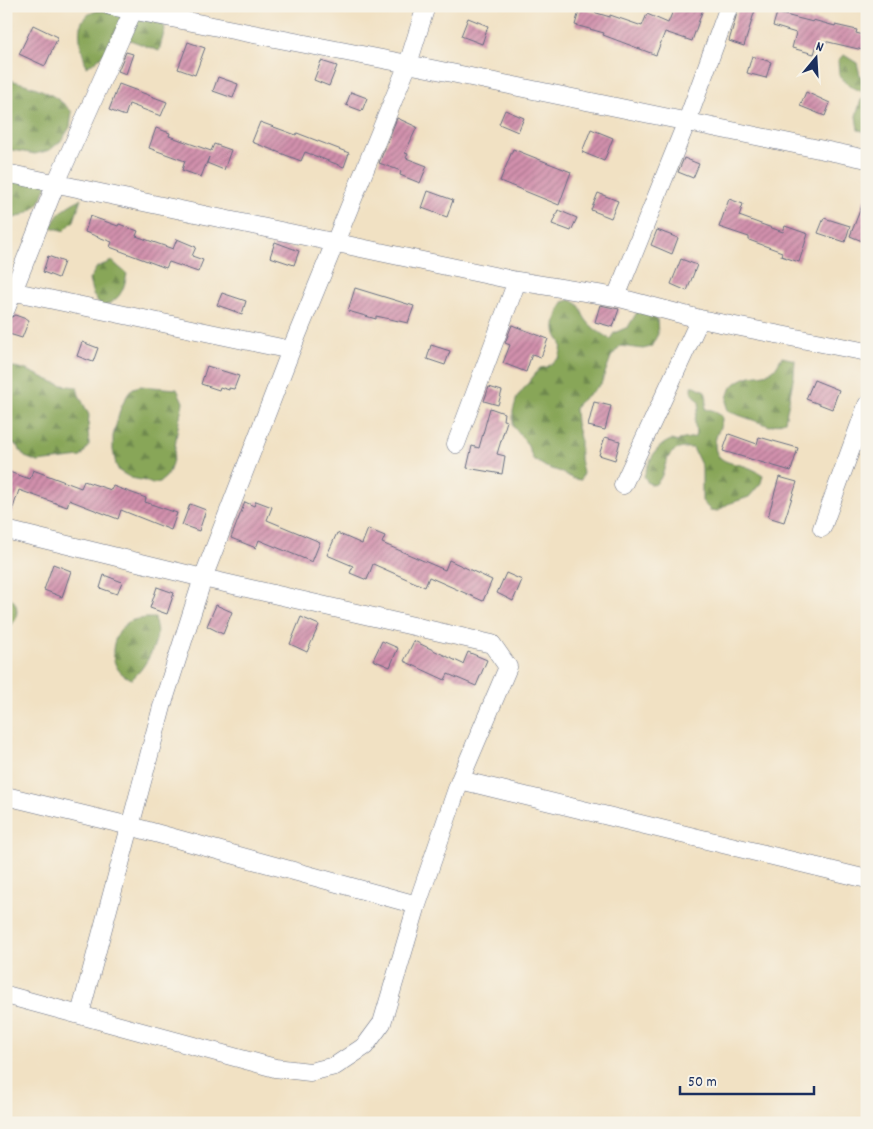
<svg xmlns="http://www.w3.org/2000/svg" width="873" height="1129" viewBox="0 0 873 1129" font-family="Dekko,sans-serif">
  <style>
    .forest { fill: url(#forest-firs); stroke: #526a5c }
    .building { fill: url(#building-hatch) }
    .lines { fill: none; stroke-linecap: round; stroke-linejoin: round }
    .street-casing { stroke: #666d81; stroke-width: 19 }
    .street { stroke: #fff; stroke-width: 18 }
  </style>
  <defs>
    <pattern id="forest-firs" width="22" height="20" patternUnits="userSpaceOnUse" patternTransform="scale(1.25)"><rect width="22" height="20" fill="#88a659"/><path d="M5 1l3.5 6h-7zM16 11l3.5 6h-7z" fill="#6e884d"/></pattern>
    <pattern id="building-hatch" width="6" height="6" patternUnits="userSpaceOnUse" patternTransform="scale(1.25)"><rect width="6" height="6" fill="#d190ac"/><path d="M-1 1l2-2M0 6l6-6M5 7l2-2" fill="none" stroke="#a9768f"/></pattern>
  </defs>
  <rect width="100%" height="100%" fill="#f7f3e8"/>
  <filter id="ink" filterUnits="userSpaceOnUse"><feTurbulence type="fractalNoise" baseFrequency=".02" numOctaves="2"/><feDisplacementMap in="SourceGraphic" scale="10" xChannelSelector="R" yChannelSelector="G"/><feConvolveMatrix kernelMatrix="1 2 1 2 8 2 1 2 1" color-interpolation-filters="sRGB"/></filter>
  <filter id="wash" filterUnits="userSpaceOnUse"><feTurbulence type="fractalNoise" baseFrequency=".0096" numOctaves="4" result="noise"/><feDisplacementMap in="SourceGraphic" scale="20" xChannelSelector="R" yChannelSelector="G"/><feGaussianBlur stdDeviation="1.12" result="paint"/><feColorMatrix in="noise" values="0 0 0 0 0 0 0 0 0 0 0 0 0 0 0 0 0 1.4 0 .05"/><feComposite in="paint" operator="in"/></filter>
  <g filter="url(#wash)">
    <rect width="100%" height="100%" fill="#f1e1c3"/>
    <path class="forest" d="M97,11H104L163,23L165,29L159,51L125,38C108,46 101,60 86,67C82,47 69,18 97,11Z
      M844,55L857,63L860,75L867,86L863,92L849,86L839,75L838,60Z
      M6,79C33,86 53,91 72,112L70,127L62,140L50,150L35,154L6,149Z
      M867,97V132L858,130L856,116L861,100Z
      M6,170L47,184C45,189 43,198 39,203C32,212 17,219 6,219Z
      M81,199L74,221L64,231L51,227C58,212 66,206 81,199Z
      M112,261L127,274C123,293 120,299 102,307L93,295L89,280L97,267Z
      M570,300C584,305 579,311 587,321C593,329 602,334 610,339L614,333L628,327L639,309L652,314L657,319L658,334L651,347L643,349L620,346L611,357L601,384L578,403L575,409L576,423L580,438V459L583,473L581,480L574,479L561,472L546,467L533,459L527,444L513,426V411L517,397L540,368L547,367L559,358C566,338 556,343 555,329C554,320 560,310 563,302Z
      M782,357L795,360L794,375L785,421L770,426L727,411C726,394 729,384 747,377C756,374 765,376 773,370C777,367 779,361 782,357Z
      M14,367C30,369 42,378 56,383C63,386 70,386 77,387L79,395L89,415L88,429L89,445L81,457L38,462L25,457L16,445L6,440V368Z
      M140,386L177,389L183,402L177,432L174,456L170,470L166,477L160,482L152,484L146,481L131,478L119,471L116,465L113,450V436L121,407L128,394L133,388Z
      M691,386H695L705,391L707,399L705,409L712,410L722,416C723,427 714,435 715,446C716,461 730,463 741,465C749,467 757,471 763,475L761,483L749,497L728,504L718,511L710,510L702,501V467L693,448C657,445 671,475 654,485L648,483L644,476C649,461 655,446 671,440L678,442L679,440L695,437C697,430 694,426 695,420C697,406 705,406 692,393Z
      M6,595C22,602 19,622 6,630Z
      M146,618H155C155,623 157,629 157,634C155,650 143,670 132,679C107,672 108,637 127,623C132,619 140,619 146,618Z"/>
    <g id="blocks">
      <path class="building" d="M675,6H704L692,41L665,32L656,55L603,35L604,33L575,25L580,8L610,17V15L642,26L647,14L668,23Z
        M739,6L755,10L744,46L729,41Z
        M777,13L813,22V20L835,26V25L857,30L856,33L867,36V51L824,41L823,43L818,41L814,54L792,48L796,33L773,26Z
        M468,18L488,26L482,44L461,36Z
        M33,25L58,37L45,66L19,54Z
        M188,42L205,48L195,75L178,69Z
        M126,52L133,54L126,74L118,71Z
        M752,56L771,62L766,78L747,73Z
        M321,61L337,66L329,86L314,80Z
        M218,77L238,84L233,98L213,91Z
        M119,84L167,102L161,116L129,104L125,116L109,110Z
        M351,92L367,98L362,111L346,105Z
        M806,92L830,103L825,116L800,106Z
        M505,110L524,118L518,132L499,124Z
        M397,118L417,127L405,153L408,154L406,158L427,166L420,183L400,175L401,171L379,163Z
        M260,122L296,135L297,133L349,153L344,167L305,152L301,161L252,142Z
        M156,128L170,133L169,136L211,151L214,144L231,150L224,170L207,163L209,157L201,177L182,170L185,161L149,148Z
        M591,129L613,138L604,161L582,152Z
        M513,149L571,172L559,205L500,181Z
        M684,158L699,164L693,178L678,172Z
        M428,191L453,200L447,217L422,208Z
        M598,193L618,201L611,218L591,210Z
        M866,195L867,196V243L850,236Z
        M729,199L743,204L739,216L783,232L785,226L808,234L799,262L781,256L782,252L749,240V237L719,227Z
        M558,210L577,218L571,231L552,224Z
        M90,216L118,226L119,224L138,231L136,236L173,249L177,239L196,247L192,256L203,260L198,272L169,262L166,268L110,247L112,242L85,232Z
        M824,218L850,226L845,242L818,233Z
        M657,230L678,238L672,254L651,245Z
        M275,242L299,251L294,265L270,257Z
        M48,256L64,262L58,278L43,272Z
        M681,259L697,265L687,291L671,284Z
        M355,288L414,306L408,323L376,316V319L348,311Z
        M222,293L246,301L242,314L217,305Z
        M600,305L619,309L613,327L595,322Z
        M15,315L29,320L22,338L6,333L10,318Z
        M512,325L548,339L541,357L532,354L526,372L503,363L510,345L505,343Z
        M82,342L98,348L93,362L77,356Z
        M431,345L450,351L445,365L427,359Z
        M207,366L239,376L234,389L229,388V390L220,387L219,390L201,384Z
        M814,380L839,390L832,409L806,399Z
        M489,387L502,391L498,405L484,401Z
        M594,402L611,406L605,430L588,426Z
        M490,408L504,413L503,420L507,421L497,454L505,456L502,474L467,468L472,446L479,448Z
        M729,434L757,444L759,437L798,448L791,471L723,451Z
        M605,437L620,441L615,460L599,455Z
        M33,470L81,488L84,481L111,490L113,486L146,498L145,502L177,513L171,530L121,510L118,519L69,500L67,507L19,490L9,520H6V471L30,479Z
        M779,477L797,482L784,522L768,517Z
        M256,501L272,507L267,520L320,542L312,562L259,540L256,548L231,538L245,502L254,506Z
        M190,504L206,510L199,531L182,525Z
        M368,529L385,536L382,543L445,570L449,560L492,580L483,601L429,577L425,587L373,564L367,580L350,573L353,566L327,555L337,533L362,544Z
        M53,564L71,571L62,597L44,590Z
        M506,573L522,580L513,601L497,593Z
        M104,575L122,582L117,594L100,588Z
        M157,587L174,593L167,614L150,608Z
        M216,605L232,612L223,634L207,626Z
        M301,617L319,625L307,652L290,644Z
        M382,641L398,648L390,667L373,660Z
        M414,641L463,664L468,652L487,660L476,686L448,674L445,680L404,661Z"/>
    </g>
  </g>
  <g filter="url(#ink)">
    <use href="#blocks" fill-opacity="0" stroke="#666d81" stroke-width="1"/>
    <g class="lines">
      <g class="street-casing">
        <path id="street" d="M110,6L408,64L867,159
          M6,173L517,281L616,297L700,319L867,352
          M6,290L291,350
          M616,297L687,121L729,6
          M6,309L56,183L135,6
          M456,444L517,281
          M623,485L700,319
          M822,528L867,405
          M6,530L203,578L492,644L508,667L460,780L867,879
          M6,796L130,826L417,905
          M6,995L275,1068L310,1072L335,1066L365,1046L382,1023L417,905L460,780
          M80,1014L163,703L203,578L291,350L408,64L426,6"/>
      </g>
      <use href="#street" class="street"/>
    </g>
  </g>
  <rect width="873" height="1129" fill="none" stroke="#f7f3e8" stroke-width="25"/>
  <g transform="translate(816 58) rotate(18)" stroke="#f7f3e8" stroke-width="4" paint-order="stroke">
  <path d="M0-4L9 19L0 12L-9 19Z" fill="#1b2f5e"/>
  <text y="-8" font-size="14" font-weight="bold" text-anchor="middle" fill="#1b2f5e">N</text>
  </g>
  <path d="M680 1086v8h134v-8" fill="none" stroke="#1b2f5e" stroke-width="2.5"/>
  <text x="688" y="1086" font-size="15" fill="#1b2f5e" stroke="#f7f3e8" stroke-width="4" paint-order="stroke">50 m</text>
</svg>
